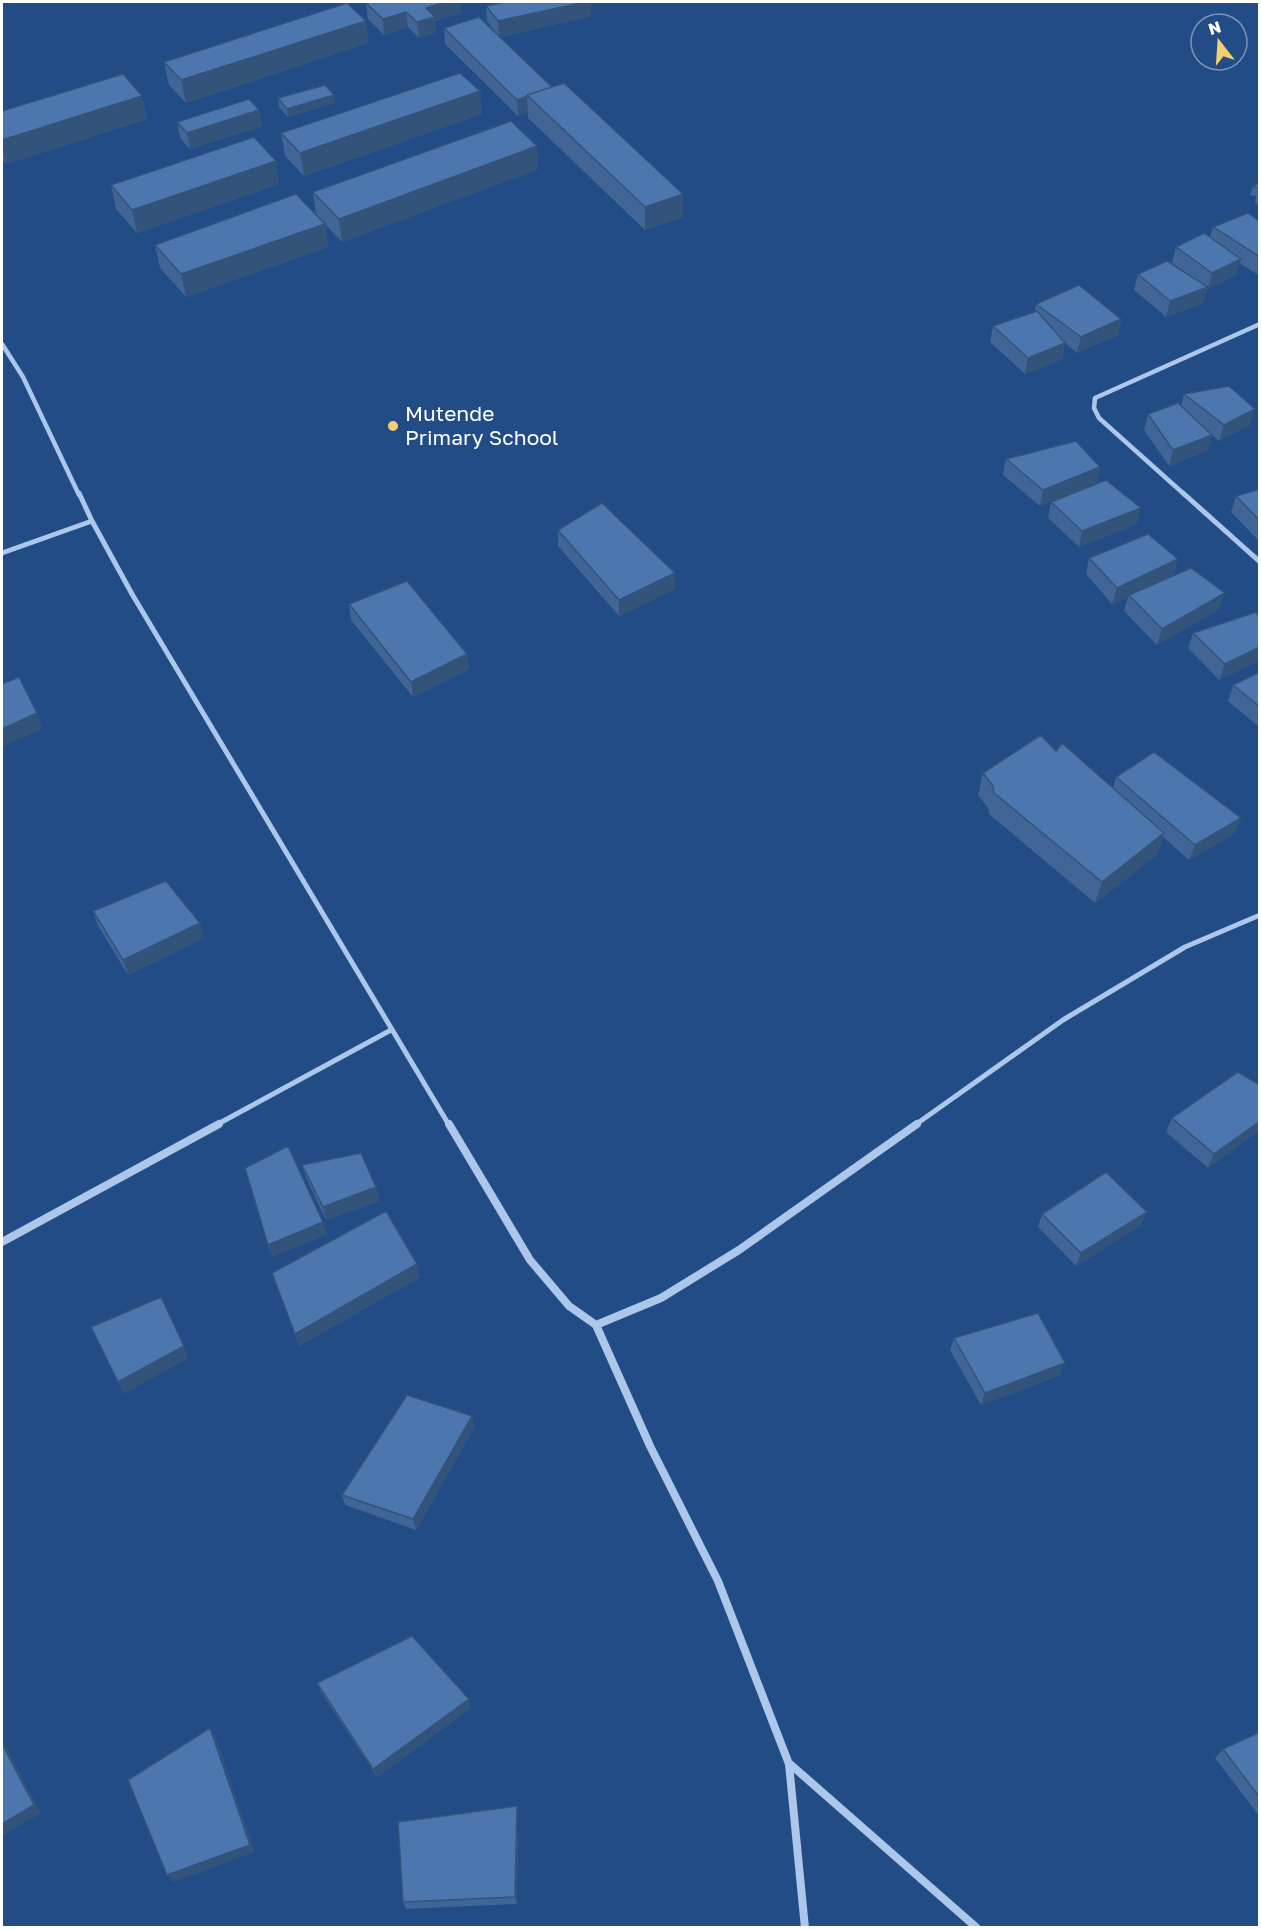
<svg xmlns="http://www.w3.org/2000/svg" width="1261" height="1929" viewBox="0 0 1261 1929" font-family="'Golos Text',sans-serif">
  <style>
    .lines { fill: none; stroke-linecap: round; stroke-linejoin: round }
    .street-far2 { stroke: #acc7e9; stroke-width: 4.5 }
    .street-far1 { stroke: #acc7e9; stroke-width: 5 }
    .street { stroke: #acc7e9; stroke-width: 8 }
    .wall { fill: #406596 }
    .shaded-wall { fill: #34537a }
    .building { fill: #4b76ae; stroke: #34537a; stroke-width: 1.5 }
    .poi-dot { fill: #f5cf6e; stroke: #224c86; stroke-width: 2 }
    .labels { text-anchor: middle; stroke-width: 6; stroke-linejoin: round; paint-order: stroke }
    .poi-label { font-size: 21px; fill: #fff; stroke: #224c86; text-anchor: start }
  </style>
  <rect width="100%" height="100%" fill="#224c86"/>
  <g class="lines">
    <path class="street-far2" d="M2,344L23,377L79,495
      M1185,495L1099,418L1094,408L1095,398L1260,324"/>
    <path class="street-far1" d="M1183,493L1260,562
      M92,521L132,594L449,1125
      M2,553L92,521L79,493
      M216,1125L391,1030
      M915,1125L1063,1020L1185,947L1260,915"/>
    <path class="street" d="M449,1124L530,1260L569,1306L596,1325L661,1298L739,1250L917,1124
      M2,1242L219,1124
      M596,1325L650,1446L718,1581L789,1764L805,1928
      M790,1764L977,1928"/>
  </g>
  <path class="wall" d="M366,3L461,13L435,21L436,32L419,38L408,27L384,35L368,19Z
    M486,6L591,16L500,37L552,87L683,194V217L645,230L528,118V113L518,116L445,44L444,28L497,35L487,21Z
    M366,21L368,43L186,103L169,85L164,62Z
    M480,91L482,114L304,176L285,156L281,133Z
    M142,96L147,119L6,164L2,158V111Z
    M278,98L335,103L288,117L279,107Z
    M259,110L262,126L190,149L180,138L177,122Z
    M538,169L342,242L325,224L328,247L186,297L160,268L155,245L316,215L313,192Z
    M1260,182V207L1255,202L1256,196L1250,195L1253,187Z
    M279,184L137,233L116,209L111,185Z
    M1260,222V276L1239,263L1236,275L1208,289H1207L1203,303L1166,317L1134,290L1138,274L1186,273L1172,263L1176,247L1210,237L1213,227Z
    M1036,304L1121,319L1118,335L1077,353L1065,343L1062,359L1025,374L990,342L993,326L1035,312Z
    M1184,394L1250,425L1219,441L1212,435L1207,451L1169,466L1144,430L1148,414L1181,405Z
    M1006,459L1100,467L1096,483L1040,506L1003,475Z
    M1260,489V542L1231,512L1236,496Z
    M1051,502L1137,524L1079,547L1048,518Z
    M558,530L675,589L619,616L558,546Z
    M1089,558L1178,559L1173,575L1219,609L1157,645L1124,611L1128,597L1112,604L1086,574Z
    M349,604L467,654L469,669L413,697L351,620Z
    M1260,618V660L1219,680L1188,648L1193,633Z
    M1260,672V725L1258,726L1228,701L1233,685Z
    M1056,751L1113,788L1116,777L1235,833L1189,860L1163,837L1157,855L1095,903L989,814L988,808L978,795L983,773Z
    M93,911L204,938L128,975L98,926Z
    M1260,1085V1130L1208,1168L1166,1132L1172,1118Z
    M302,1165L376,1187L379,1201L326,1220L306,1178Z
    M1042,1214L1141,1225L1076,1266L1038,1227Z
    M272,1273L420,1277L299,1346Z
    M954,1338L1060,1375L981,1405L950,1350Z
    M472,1416L474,1428L416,1530L345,1505L342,1495Z
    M317,1683L471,1708L377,1777L321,1692Z
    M1260,1732V1817L1215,1758L1223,1749Z
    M517,1806L518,1814L517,1904L406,1909L403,1902Z"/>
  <path class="shaded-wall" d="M446,2H461V13L435,21L436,32L419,38L417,22L426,8Z
    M586,2H591V16L499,37L498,21Z
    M406,12L408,27L384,35L383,19Z
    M366,21L368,43L186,103L181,80Z
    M480,91L482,114L304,176L300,153Z
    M334,95L335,103L288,117L287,109Z
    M142,96L147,119L6,164L2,148V140Z
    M527,97L528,113L518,116L517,100Z
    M259,110L262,126L190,149L187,133Z
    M537,146L538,169L342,242L339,219Z
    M276,161L279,184L137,233L132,210Z
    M683,194V217L645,230V207Z
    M325,224L328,247L186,297L181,274Z
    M1241,259L1236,275L1208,289L1212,273Z
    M1208,287L1203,303L1166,317L1170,301Z
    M1121,319L1118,335L1077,353L1081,337Z
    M1065,343L1062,359L1025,374L1028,358Z
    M1255,409L1250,425L1219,441L1224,425Z
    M1212,435L1207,451L1169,466L1173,450Z
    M1100,467L1096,483L1040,506L1043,490Z
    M1141,508L1137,524L1079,547L1082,531Z
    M1178,559L1173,575L1129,595L1128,597L1112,604L1117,588Z
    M675,573V589L619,616V600Z
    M1225,593L1219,609L1157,645L1162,629Z
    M1260,647V660L1219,680L1225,664Z
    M467,654L469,669L413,697L411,682Z
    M37,713L42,729L2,747V729Z
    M1241,818L1235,833L1189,860L1195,845Z
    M1164,833L1157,855L1095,903L1102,882Z
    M200,923L204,938L128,975L123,960Z
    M1260,1121V1130L1208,1168L1214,1154Z
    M376,1187L379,1201L326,1220L323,1207Z
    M1147,1212L1141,1225L1076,1266L1081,1253Z
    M323,1222L327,1235L272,1257L268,1245Z
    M417,1264L420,1277L299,1346L295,1334Z
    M184,1346L189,1358L124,1394L118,1382Z
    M1065,1363L1060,1375L981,1405L985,1393Z
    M472,1416L474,1428L416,1530L413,1519Z
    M469,1699L471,1708L377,1777L373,1769Z
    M210,1728L216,1737L255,1852L173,1882L167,1875Z
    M2,1741L6,1746L41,1813L2,1836Z
    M517,1806L518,1814L517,1904L515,1897Z"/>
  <path class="building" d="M371,2H446L426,8L435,17L417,22L406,12L383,19L366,3Z
    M505,2H586L498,21L486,6Z
    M347,3L366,21L181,80L164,62Z
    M479,17L552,87L527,95L528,96L517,100L444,28Z
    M460,73L480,91L300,153L281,133Z
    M123,74L142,96L2,140V111Z
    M564,83L683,194L645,207L527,95Z
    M325,85L334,95L287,109L278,98Z
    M249,99L259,110L187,133L177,122Z
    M511,121L537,146L339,219L313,192Z
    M254,137L276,161L132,210L111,185Z
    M1260,182V188L1253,187Z
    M296,194L325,224L181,274L155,245Z
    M1248,213L1260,222V257L1213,227Z
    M1204,233L1241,259L1212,273L1176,247Z
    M1167,261L1208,287L1170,301L1138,274Z
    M1079,285L1121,319L1081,337L1036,304Z
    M1037,311L1065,343L1028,358L993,326Z
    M1229,386L1255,409L1224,425L1184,394Z
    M1178,403L1212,435L1173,450L1148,414Z
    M1076,441L1100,467L1043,490L1006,459Z
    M1106,480L1141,508L1082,531L1051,502Z
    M1260,489V521L1236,496Z
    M602,503L675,573L619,600L558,530Z
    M1148,534L1178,559L1117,588L1089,558Z
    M1191,568L1225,593L1162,629L1129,595Z
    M407,581L467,654L411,682L349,604Z
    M1256,612L1260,618V647L1225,664L1193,633Z
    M1260,672V707L1233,685Z
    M19,677L37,713L2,729V684Z
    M1041,735L1056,751L1062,743L1164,833L1102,882L994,793L993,786L983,773Z
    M1154,752L1241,818L1195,845L1116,777Z
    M166,881L200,923L123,960L93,911Z
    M1238,1072L1260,1085V1121L1214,1154L1172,1118Z
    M288,1146L323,1222L268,1245L245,1168Z
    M361,1153L376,1187L323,1207L302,1165Z
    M1106,1172L1147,1212L1081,1253L1042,1214Z
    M386,1211L417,1264L295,1334L272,1273Z
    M161,1297L184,1346L118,1382L91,1327Z
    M1038,1313L1065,1363L985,1393L954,1338Z
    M407,1395L472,1416L413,1519L342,1495Z
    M412,1636L469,1699L373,1769L317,1683Z
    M210,1728L250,1845L167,1875L128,1780Z
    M1260,1732V1798L1223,1749Z
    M2,1744L34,1805L2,1824Z
    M517,1806L515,1897L403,1902L398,1822Z"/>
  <circle class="poi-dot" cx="393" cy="426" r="6"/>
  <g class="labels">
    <g class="poi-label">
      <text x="405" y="421">Mutende<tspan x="405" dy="24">Primary School</tspan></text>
    </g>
  </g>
  <rect width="1261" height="1929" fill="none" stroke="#ffffff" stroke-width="6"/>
  <g transform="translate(1219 42) rotate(343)"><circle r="28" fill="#224c86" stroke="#7a94b6" stroke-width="1.5"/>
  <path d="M0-4.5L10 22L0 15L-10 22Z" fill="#f5cf6e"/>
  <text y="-9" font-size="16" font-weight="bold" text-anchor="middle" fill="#ffffff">N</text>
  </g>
</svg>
